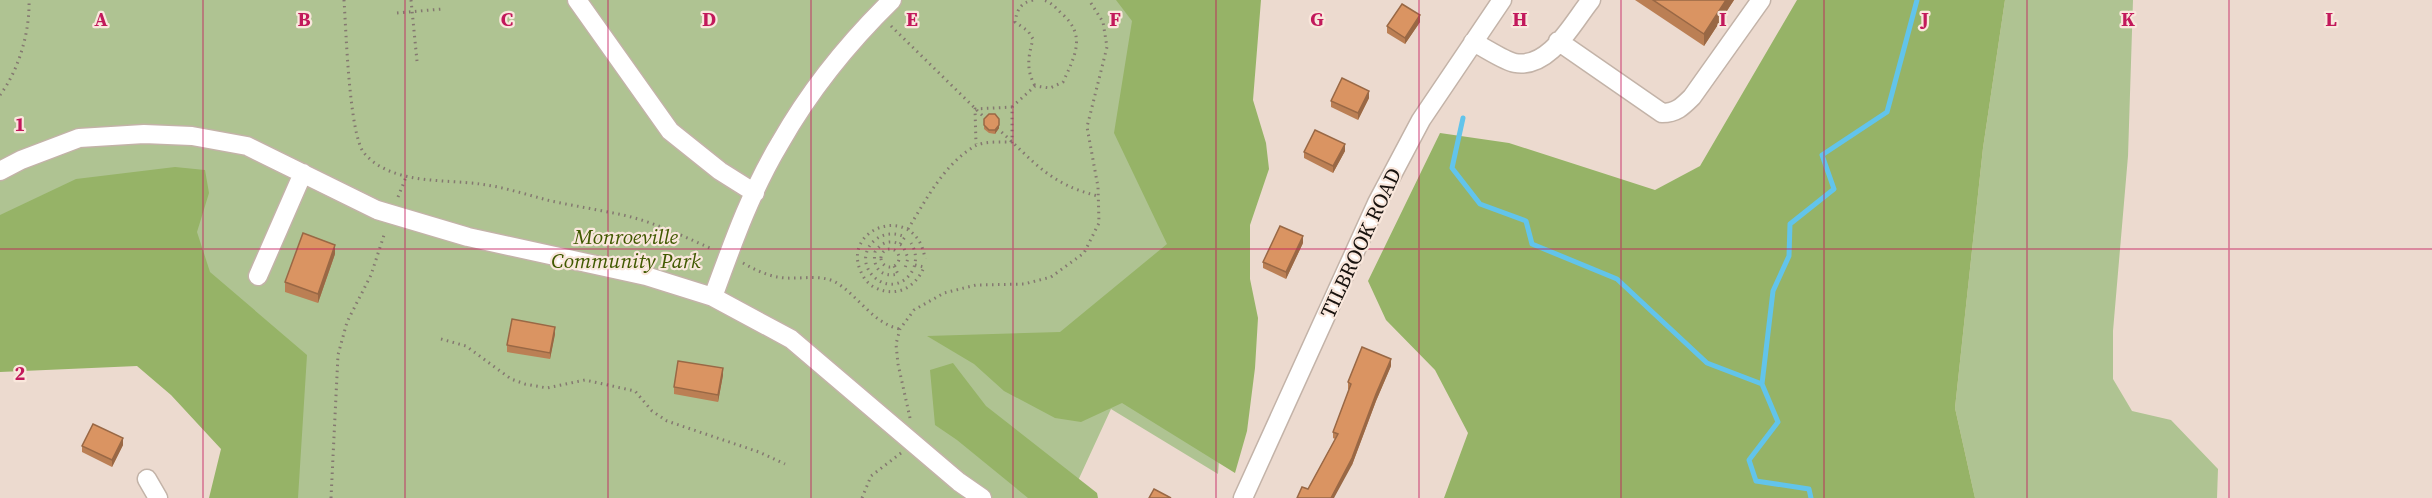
<svg xmlns="http://www.w3.org/2000/svg" width="2432" height="498" viewBox="0 0 2432 498" font-family="'Source Serif 4',serif">
  <style>
    .green { fill: #afc392 }
    .forest { fill: #96b367 }
    .lines { fill: none; stroke-linecap: round; stroke-linejoin: round }
    .stream { stroke: #62c4eb; stroke-width: 5 }
    .minor-casing { stroke: #c3b3a8; stroke-width: 21 }
    .path { stroke: #847870; stroke-width: 3; stroke-dasharray: 1.5 4.5; stroke-linecap: butt }
    .minor { stroke: #fff; stroke-width: 18 }
    .wall { fill: #bb7f54 }
    .shaded-wall { fill: #996845 }
    .building { fill: #da9462; stroke: #996845; stroke-width: 1.5 }
    .grid { fill: none; stroke: #c2185b; stroke-width: 1.5; stroke-opacity: 0.55 }
    .labels { text-anchor: middle; stroke-width: 4.5; stroke-linejoin: round; paint-order: stroke }
    .park-label { font-size: 21px; font-style: italic; fill: #405900; stroke: #f9e7dc }
    .street-label { font-size: 21px; fill: #18120e; stroke: #f9e7dc }
    .grid-label { font-size: 20px; text-anchor: middle; font-weight: bold; fill: #c2185b; stroke: #f9e7dc; stroke-width: 4.5; stroke-linejoin: round; paint-order: stroke }
  </style>
  <rect width="100%" height="100%" fill="#ecdacf"/>
  <path class="green" d="M0,0H1252L1218,474L1111,409L1070,498H298V492L0,237Z
    M2005,0H2133L2128,156L2113,331V379L2132,411L2171,420L2218,469L2217,498H1975L1955,408L1983,148Z"/>
  <path class="forest" d="M1116,0H1261L1253,100L1266,143L1269,169L1250,225V279L1258,318L1255,368L1247,431L1235,473L1122,403L1081,422L1055,418L1004,391L974,364L927,336L1060,332L1167,244L1114,133L1132,21Z
    M1797,0H2005L1983,148L1955,408L1975,498H1444L1468,433L1435,370L1386,320L1368,281L1440,133L1509,143L1655,190L1700,166Z
    M175,167L205,170L209,193L197,232L210,272L307,355L298,498H209L221,449L171,395L137,366L0,372V215L76,179Z
    M953,363L986,406L1097,493L1098,498H1028L957,440L935,425L930,370Z"/>
  <g class="lines">
    <path class="stream" d="M1463,118L1452,168L1480,204L1526,221L1532,244L1617,279L1707,363L1762,384
      M1811,498L1809,489L1756,481L1749,460L1778,422L1762,384L1773,291L1789,256L1790,224L1834,189L1822,155L1887,112L1917,0"/>
    <g class="minor-casing">
      <path id="minor" d="M577,0L670,131L720,171L755,193
        M1558,41L1662,113C1676,113 1682,107 1692,97L1761,0
        M1473,42C1484,47 1504,61 1515,63C1550,69 1573,22 1591,0
        M0,171L21,160L79,138L144,134L192,136L247,146L377,210L468,237L646,276L713,297L791,339L959,482L982,498
        M258,276L303,173
        M713,297C732,245 751,191 780,143C810,90 849,42 892,0
        M147,479L158,498
        M1243,498L1377,203L1421,120L1502,0"/>
    </g>
    <path class="path" d="M344,0C346,28 349,134 364,153C391,185 445,179 480,184C504,187 528,195 551,201C575,206 599,210 623,215C654,222 683,236 712,249
      M411,0L417,61
      M1033,0C1021,3 1017,9 1015,22L1028,31L1033,39C1028,58 1026,69 1035,86
      M397,13L442,9
      M891,26L987,120
      M0,95C19,70 30,31 29,0
      M1012,107L1035,86L1050,88L1063,82C1075,56 1087,35 1061,13C1055,7 1050,1 1042,0
      M997,128C1033,160 1048,184 1098,196
      M398,197L406,177
      M908,229C926,200 944,164 975,146C984,141 1002,142 1012,142V107L975,109L976,144
      M900,244L905,237C877,224 852,256 874,277C897,298 927,269 911,243
      M881 258a9 9 0 1 1 18 0a9 9 0 1 1-18 0Z
      M743,263C757,271 770,277 786,278C803,279 822,274 837,283C859,297 874,324 900,329
      M915,265L924,267C916,287 897,298 876,288C869,285 864,279 861,272C840,227 917,201 925,259
      M894,266L898,274C882,278 872,268 875,252C882,241 892,239 903,246L908,258L905,268
      M441,339L466,346L511,379L525,384L547,388L585,380L635,391L652,411L667,421L759,452L785,464
      M910,418L898,364L896,344L900,329L914,310L944,293L976,285L1024,284L1051,277L1084,253L1099,223L1098,187L1087,127L1107,47L1103,22L1089,0
      M331,498L338,355L347,322L371,275L385,232
      M862,498L871,476L901,453"/>
    <use href="#minor" class="minor"/>
  </g>
  <path class="wall" d="M1635,0H1734L1704,46Z
    M1420,22L1405,44L1387,33V26Z
    M1369,98L1358,120L1331,107V101Z
    M984,119H999V128L995,134L989,133L984,129Z
    M1345,151L1333,173L1304,158V152Z
    M1303,243L1286,279L1263,268V262Z
    M335,254L318,303L285,292V282Z
    M555,334L550,359L507,352V345Z
    M1391,366L1376,401L1352,465L1308,489L1335,439L1333,438V432L1349,390L1348,389V382Z
    M723,375L718,402L674,394V387Z
    M123,445L112,467L82,452V446Z"/>
  <path class="shaded-wall" d="M1726,0H1734L1704,46V34Z
    M1420,15V22L1405,44V38Z
    M1369,91V98L1358,120V113Z
    M999,125V128L995,134V130Z
    M1345,144V151L1333,173V166Z
    M1303,236V243L1286,279V272Z
    M335,245V254L318,303V294Z
    M555,327V334L550,359V353Z
    M1391,359V366L1376,401L1352,465L1334,498H1331Z
    M723,368V375L718,402V395Z
    M123,438V445L112,467V460Z"/>
  <path class="building" d="M1653,0H1726L1704,34Z
    M1402,4L1420,15L1405,38L1387,26Z
    M1342,78L1369,91L1358,113L1331,101Z
    M989,114H995L999,119V125L995,130H989L984,125V119Z
    M1315,130L1345,144L1333,166L1304,152Z
    M1280,226L1303,236L1286,272L1263,262Z
    M303,233L335,245L318,294L285,282Z
    M512,319L555,327L550,353L507,345Z
    M1362,347L1391,359L1376,394L1352,458L1331,498H1297L1302,487L1308,489L1338,434L1333,432L1351,384L1348,382Z
    M678,361L723,368L718,395L674,387Z
    M93,424L123,438L112,460L82,446Z
    M1154,489L1171,498H1149Z"/>
  <path class="grid" d="M203,0V498M405,0V498M608,0V498M811,0V498M1013,0V498M1216,0V498M1419,0V498M1621,0V498M1824,0V498M2027,0V498M2229,0V498M0,249H2432"/>
  <g class="labels">
    <g class="park-label">
      <text x="626" y="244">Monroeville<tspan x="626" dy="24">Community Park</tspan></text>
    </g>
    <g class="street-label">
      <text transform="translate(1361 243) rotate(-65)" y="7">TILBROOK ROAD</text>
    </g>
  </g>
  <g class="grid-label">
    <text x="101" y="26">A</text>
    <text x="304" y="26">B</text>
    <text x="507" y="26">C</text>
    <text x="709" y="26">D</text>
    <text x="912" y="26">E</text>
    <text x="1115" y="26">F</text>
    <text x="1317" y="26">G</text>
    <text x="1520" y="26">H</text>
    <text x="1723" y="26">I</text>
    <text x="1925" y="26">J</text>
    <text x="2128" y="26">K</text>
    <text x="2331" y="26">L</text>
    <text x="20" y="131">1</text>
    <text x="20" y="380">2</text>
  </g>
</svg>
